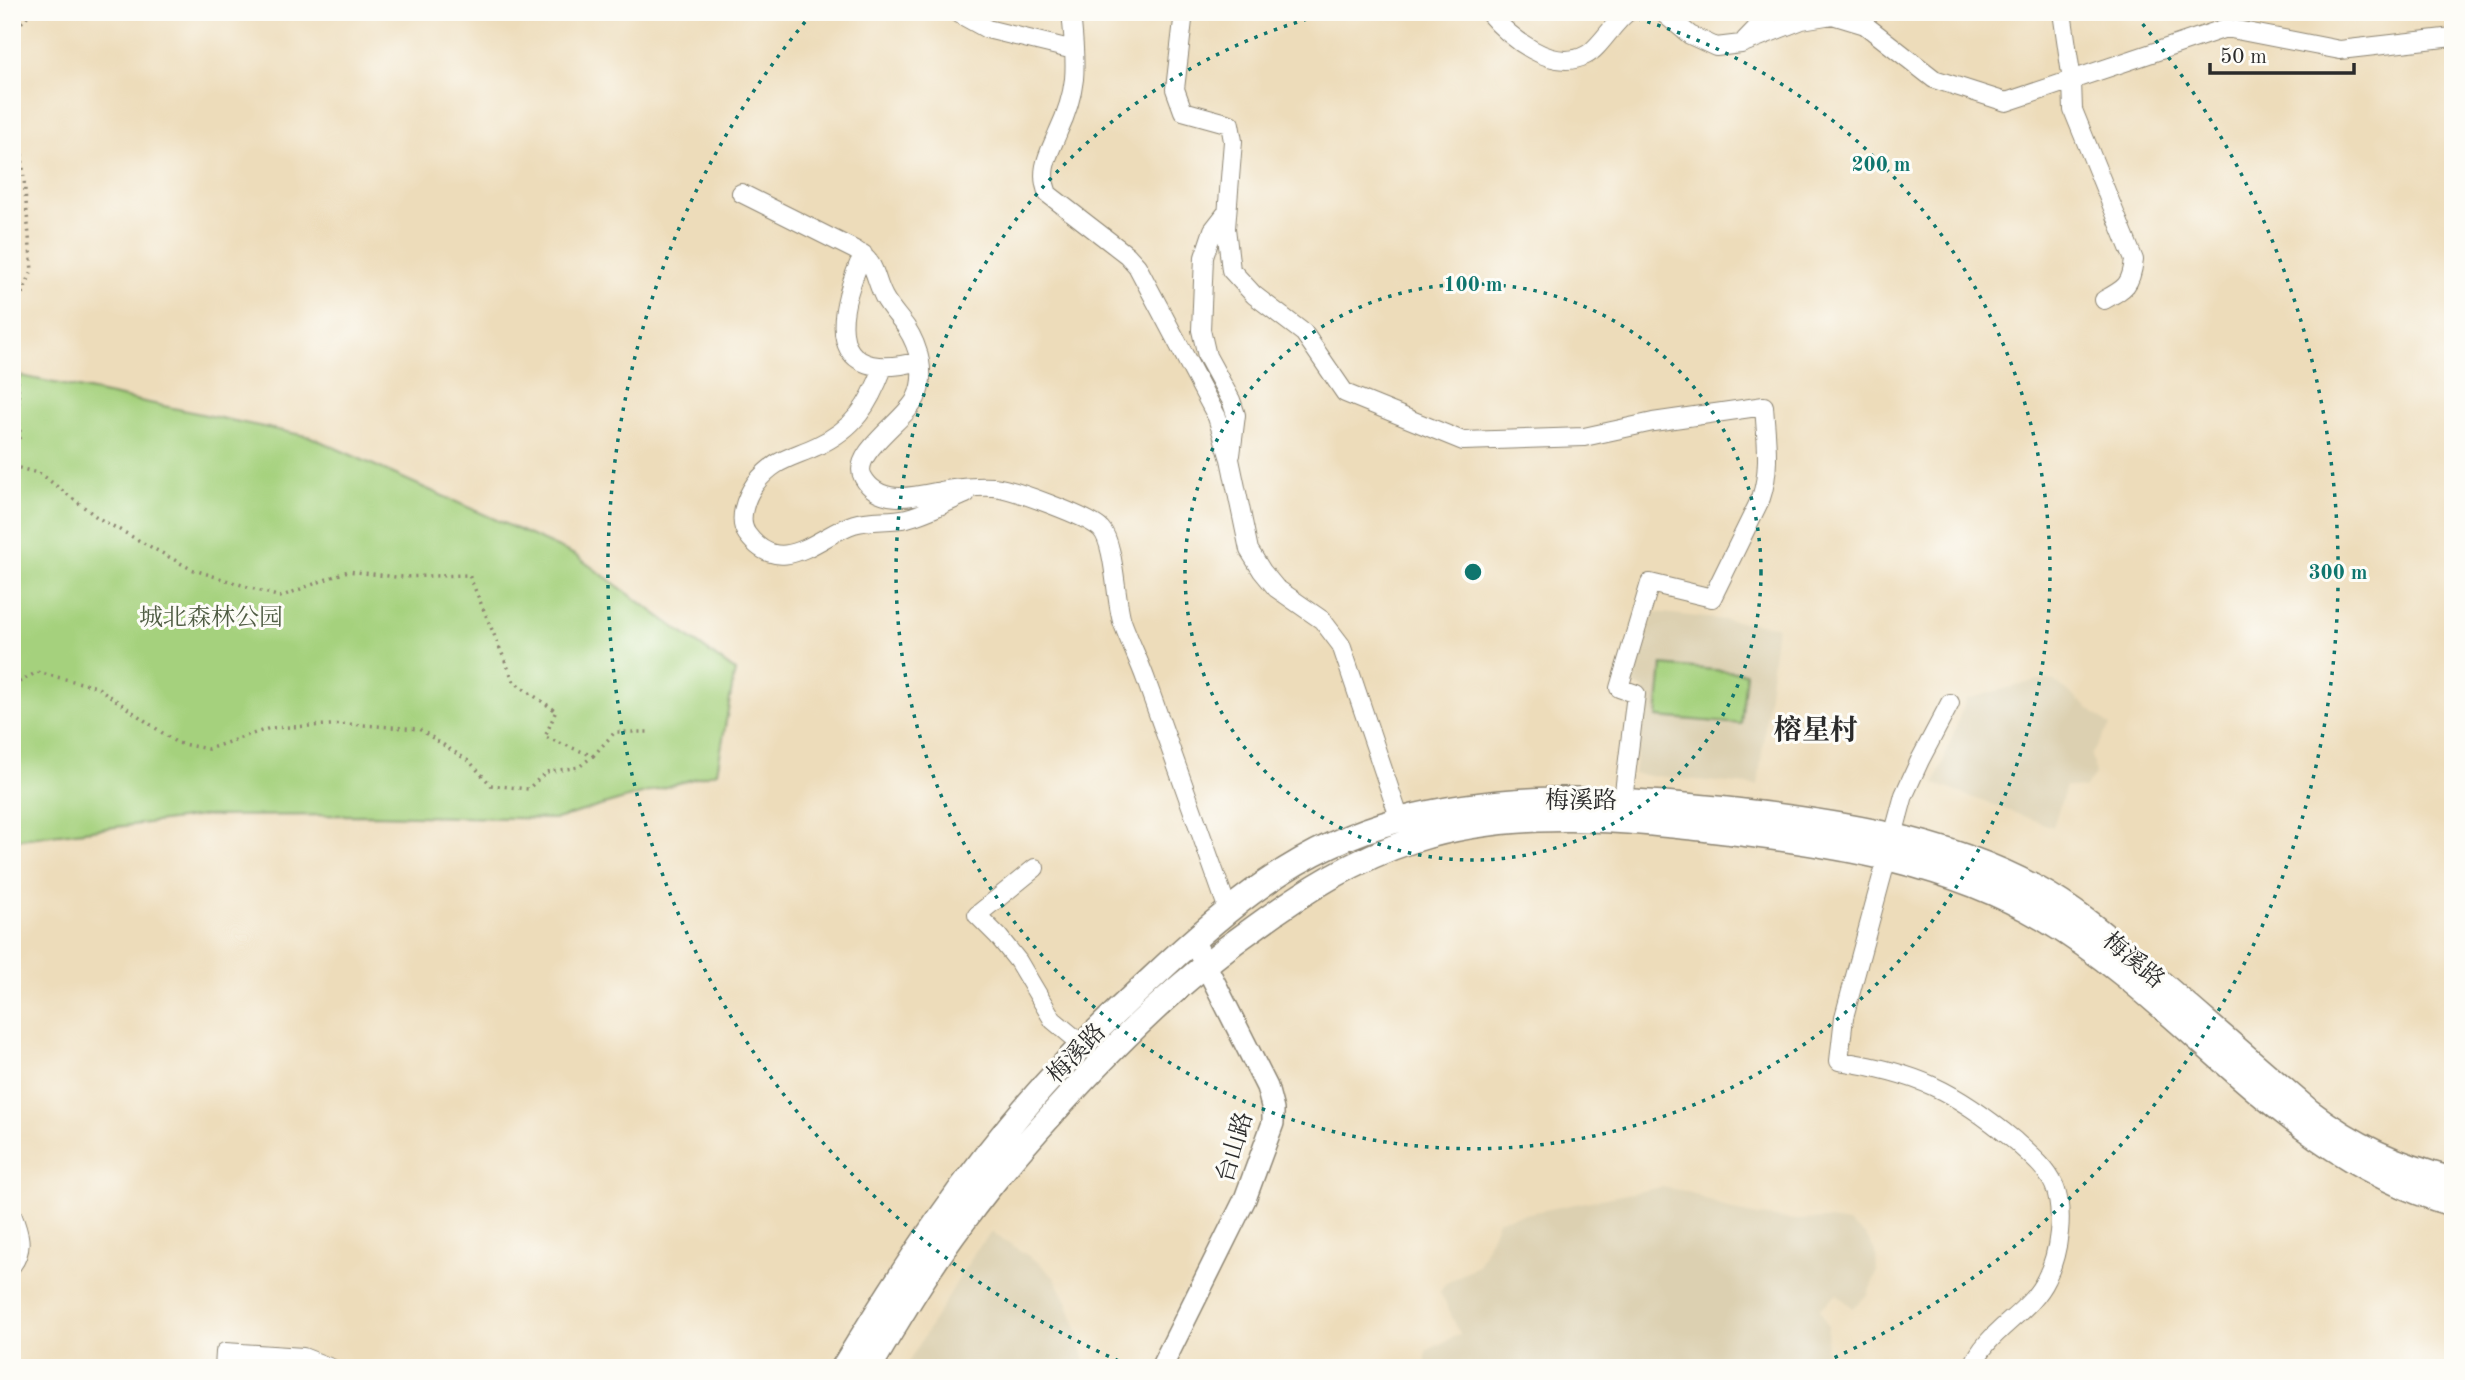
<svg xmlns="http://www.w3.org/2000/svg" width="2465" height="1380" viewBox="0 0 2465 1380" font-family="'Old Standard TT','Noto Serif SC',serif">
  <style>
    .built { fill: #dcd0b1 }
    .green { fill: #a5d17d; stroke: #687e54; stroke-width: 2 }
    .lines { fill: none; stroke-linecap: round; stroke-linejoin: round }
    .minor-casing { stroke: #8c8472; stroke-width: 20 }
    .tertiary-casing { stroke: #8c8472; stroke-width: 24 }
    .secondary-casing { stroke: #8c8472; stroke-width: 27 }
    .path { stroke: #8c8472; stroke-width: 3.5; stroke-dasharray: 2 5; stroke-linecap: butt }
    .minor { stroke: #fff; stroke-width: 18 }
    .tertiary { stroke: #fff; stroke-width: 21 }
    .secondary { stroke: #fff; stroke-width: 24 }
    .ring { fill: none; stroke: #0f766e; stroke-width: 3.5; stroke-dasharray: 3.5 7 }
    .labels { text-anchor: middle; stroke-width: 6; stroke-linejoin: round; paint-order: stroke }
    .park-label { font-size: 24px; fill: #505d44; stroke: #fdfcf7 }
    .street-label { font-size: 24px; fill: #2b2b2b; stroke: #fdfcf7 }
    .quarter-label { font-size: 28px; font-weight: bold; fill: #2b2b2b; stroke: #fdfcf7 }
    .centre { fill: #0f766e; stroke: #fdfcf7; stroke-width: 3.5 }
    .ring-label { font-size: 21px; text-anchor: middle; font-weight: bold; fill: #0f766e; stroke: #fdfcf7; stroke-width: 6; stroke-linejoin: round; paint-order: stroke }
  </style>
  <rect width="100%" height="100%" fill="#fdfcf7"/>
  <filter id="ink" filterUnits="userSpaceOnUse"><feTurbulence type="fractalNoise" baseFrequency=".0143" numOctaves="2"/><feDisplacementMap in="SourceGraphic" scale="14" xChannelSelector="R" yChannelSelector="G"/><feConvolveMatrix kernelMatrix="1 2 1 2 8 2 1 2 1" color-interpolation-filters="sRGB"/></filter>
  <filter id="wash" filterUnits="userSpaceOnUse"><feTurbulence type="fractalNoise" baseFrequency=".00686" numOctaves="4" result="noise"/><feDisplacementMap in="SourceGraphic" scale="28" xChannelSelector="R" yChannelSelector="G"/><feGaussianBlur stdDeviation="1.57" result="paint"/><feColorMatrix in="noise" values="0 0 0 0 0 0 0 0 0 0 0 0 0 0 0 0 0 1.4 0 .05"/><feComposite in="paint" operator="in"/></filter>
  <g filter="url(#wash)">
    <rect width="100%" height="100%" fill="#eddcba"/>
    <path class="built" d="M1655,612L1777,626L1758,786L1634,774L1644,689L1628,682Z
      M2038,680H2049L2059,684L2110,726L2091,755L2095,775L2084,789L2066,786L2053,827L1935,784L1966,699Z
      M1662,1187L1685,1191L1735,1211L1758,1216L1797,1220L1823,1219L1848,1223L1866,1236L1876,1253L1877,1272L1868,1294L1853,1308L1837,1294L1820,1309L1828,1327L1825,1368H1426V1351L1460,1334L1440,1292L1445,1284L1478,1265L1499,1219Z
      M992,1232L1039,1263L1054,1277L1067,1301L1079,1334L1086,1368H905L976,1250Z"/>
    <path class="green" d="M12,374L311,437L575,555L735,671L717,772L556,819L368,815L203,816L12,840Z
      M1662,665L1746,673L1741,724L1657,717Z"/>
  </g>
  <g filter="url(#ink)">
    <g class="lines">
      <g class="minor-casing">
        <path id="minor" d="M956,12L987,29L1074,50
          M1071,12C1073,34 1076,57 1074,79C1072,97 1066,115 1058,132C1049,154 1038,170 1048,194L1127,255L1137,266L1217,417L1230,459L1249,550L1262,571L1276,588L1322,620L1341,645L1400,820
          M1184,12L1175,89L1183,111L1230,124L1233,141L1226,228L1231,270L1254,295L1304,333L1345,393L1463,441L1584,437L1653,422L1764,406C1766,438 1771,468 1761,498L1712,598L1650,583L1619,688L1636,694L1623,800
          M1488,12C1509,37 1552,73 1586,55C1599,49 1613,23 1628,12
          M1662,12L1690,35L1716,47L1741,44L1802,20L1832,15L1865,25L1934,79L2006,102L2226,28L2340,50L2453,37
          M2062,12L2072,81L2073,110L2134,260C2131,285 2126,288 2104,300
          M1745,40L1772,12
          M741,193L855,250C878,264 873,276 884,297C890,308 899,317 906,327C919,347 927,375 916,398C907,419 850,454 863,477C880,508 919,495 946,490C961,488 978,486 993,487C1011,488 1089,517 1101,529C1115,544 1115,598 1122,621C1129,641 1139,660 1146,680C1173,757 1201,833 1228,910
          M1227,212L1213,230L1204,257L1201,330L1207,356L1231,400L1236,415L1231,455
          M863,254C835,317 825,386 920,361
          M883,368C869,405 855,428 817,446C791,458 774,459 755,484C746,497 737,520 747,534C781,581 819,535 854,524C871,519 890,522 907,518C927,513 947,502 966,494
          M1950,703L1920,760L1904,795L1844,1017L1839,1061C1916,1072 1955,1091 2015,1141C2029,1154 2046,1167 2054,1185C2065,1211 2059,1254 2046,1279C2029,1315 1986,1330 1972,1368
          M1035,868L977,915L998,936L1018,961L1053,1020L1083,1045
          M12,1214C19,1232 25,1248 12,1265
          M224,1368L225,1352L303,1357L331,1368"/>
      </g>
      <g class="tertiary-casing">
        <path id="tertiary" d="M1161,1368L1245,1199L1273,1123V1110L1267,1087L1193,940"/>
      </g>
      <g class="secondary-casing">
        <path id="secondary" d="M843,1368C902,1270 966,1173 1042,1088C1076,1050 1113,1014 1151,979C1225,909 1297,847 1399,820C1505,792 1614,797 1722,809C1829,821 1940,836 2036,888C2079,911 2115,944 2152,975C2204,1020 2256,1066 2309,1111C2356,1147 2396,1164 2453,1180
          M869,1368C899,1318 928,1268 963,1222C991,1183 1023,1146 1055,1111C1116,1043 1180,980 1254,928C1303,892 1355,859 1414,840C1516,807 1626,820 1730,832C1838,845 1950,863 2044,919C2190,1005 2283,1156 2453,1204"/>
      </g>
      <path class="path" d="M12,33L31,12
        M12,106L22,156L32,271L15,310L20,437L12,447
        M12,466L41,474L98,518L191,569L280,597L348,571L396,577L469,575L514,682L556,711L545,737L593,756L579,767L546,772L528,789L491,785L470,762L419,729L348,724L270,728L208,749L177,743L97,687L37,672L19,682L12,691
        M593,756L615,732H652"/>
      <use href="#minor" class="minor"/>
      <use href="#tertiary" class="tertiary"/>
      <use href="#secondary" class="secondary"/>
    </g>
  </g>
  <g class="ring">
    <circle cx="1473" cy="572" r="288"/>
    <path d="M1617 13A577 577 0 1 1 1329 13"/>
    <path d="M1128 1365A865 865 0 0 1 810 16M2136 16A865 865 0 0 1 1818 1365"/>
  </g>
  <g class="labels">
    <g class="park-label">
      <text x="211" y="625">城北森林公园</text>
    </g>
    <g class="street-label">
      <text x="1581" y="808">梅溪路</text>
      <text transform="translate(2134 960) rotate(40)" y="8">梅溪路</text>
      <text transform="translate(1076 1053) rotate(-46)" y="8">梅溪路</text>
      <text transform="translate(1234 1147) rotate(-73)" y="8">台山路</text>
    </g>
    <g class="quarter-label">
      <text x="1816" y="739">榕星村</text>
    </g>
  </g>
  <circle cx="1473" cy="572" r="10" class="centre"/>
  <g class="ring-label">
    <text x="1881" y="171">200 m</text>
    <text x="1473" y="291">100 m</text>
    <text x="2338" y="579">300 m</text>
  </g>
  <rect width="2465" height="1380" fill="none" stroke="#fdfcf7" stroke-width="42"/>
  <path d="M2210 63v10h144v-10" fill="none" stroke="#2b2b2b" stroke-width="3.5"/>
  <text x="2220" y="63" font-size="21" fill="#2b2b2b" stroke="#fdfcf7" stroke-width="5" paint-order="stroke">50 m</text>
</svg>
